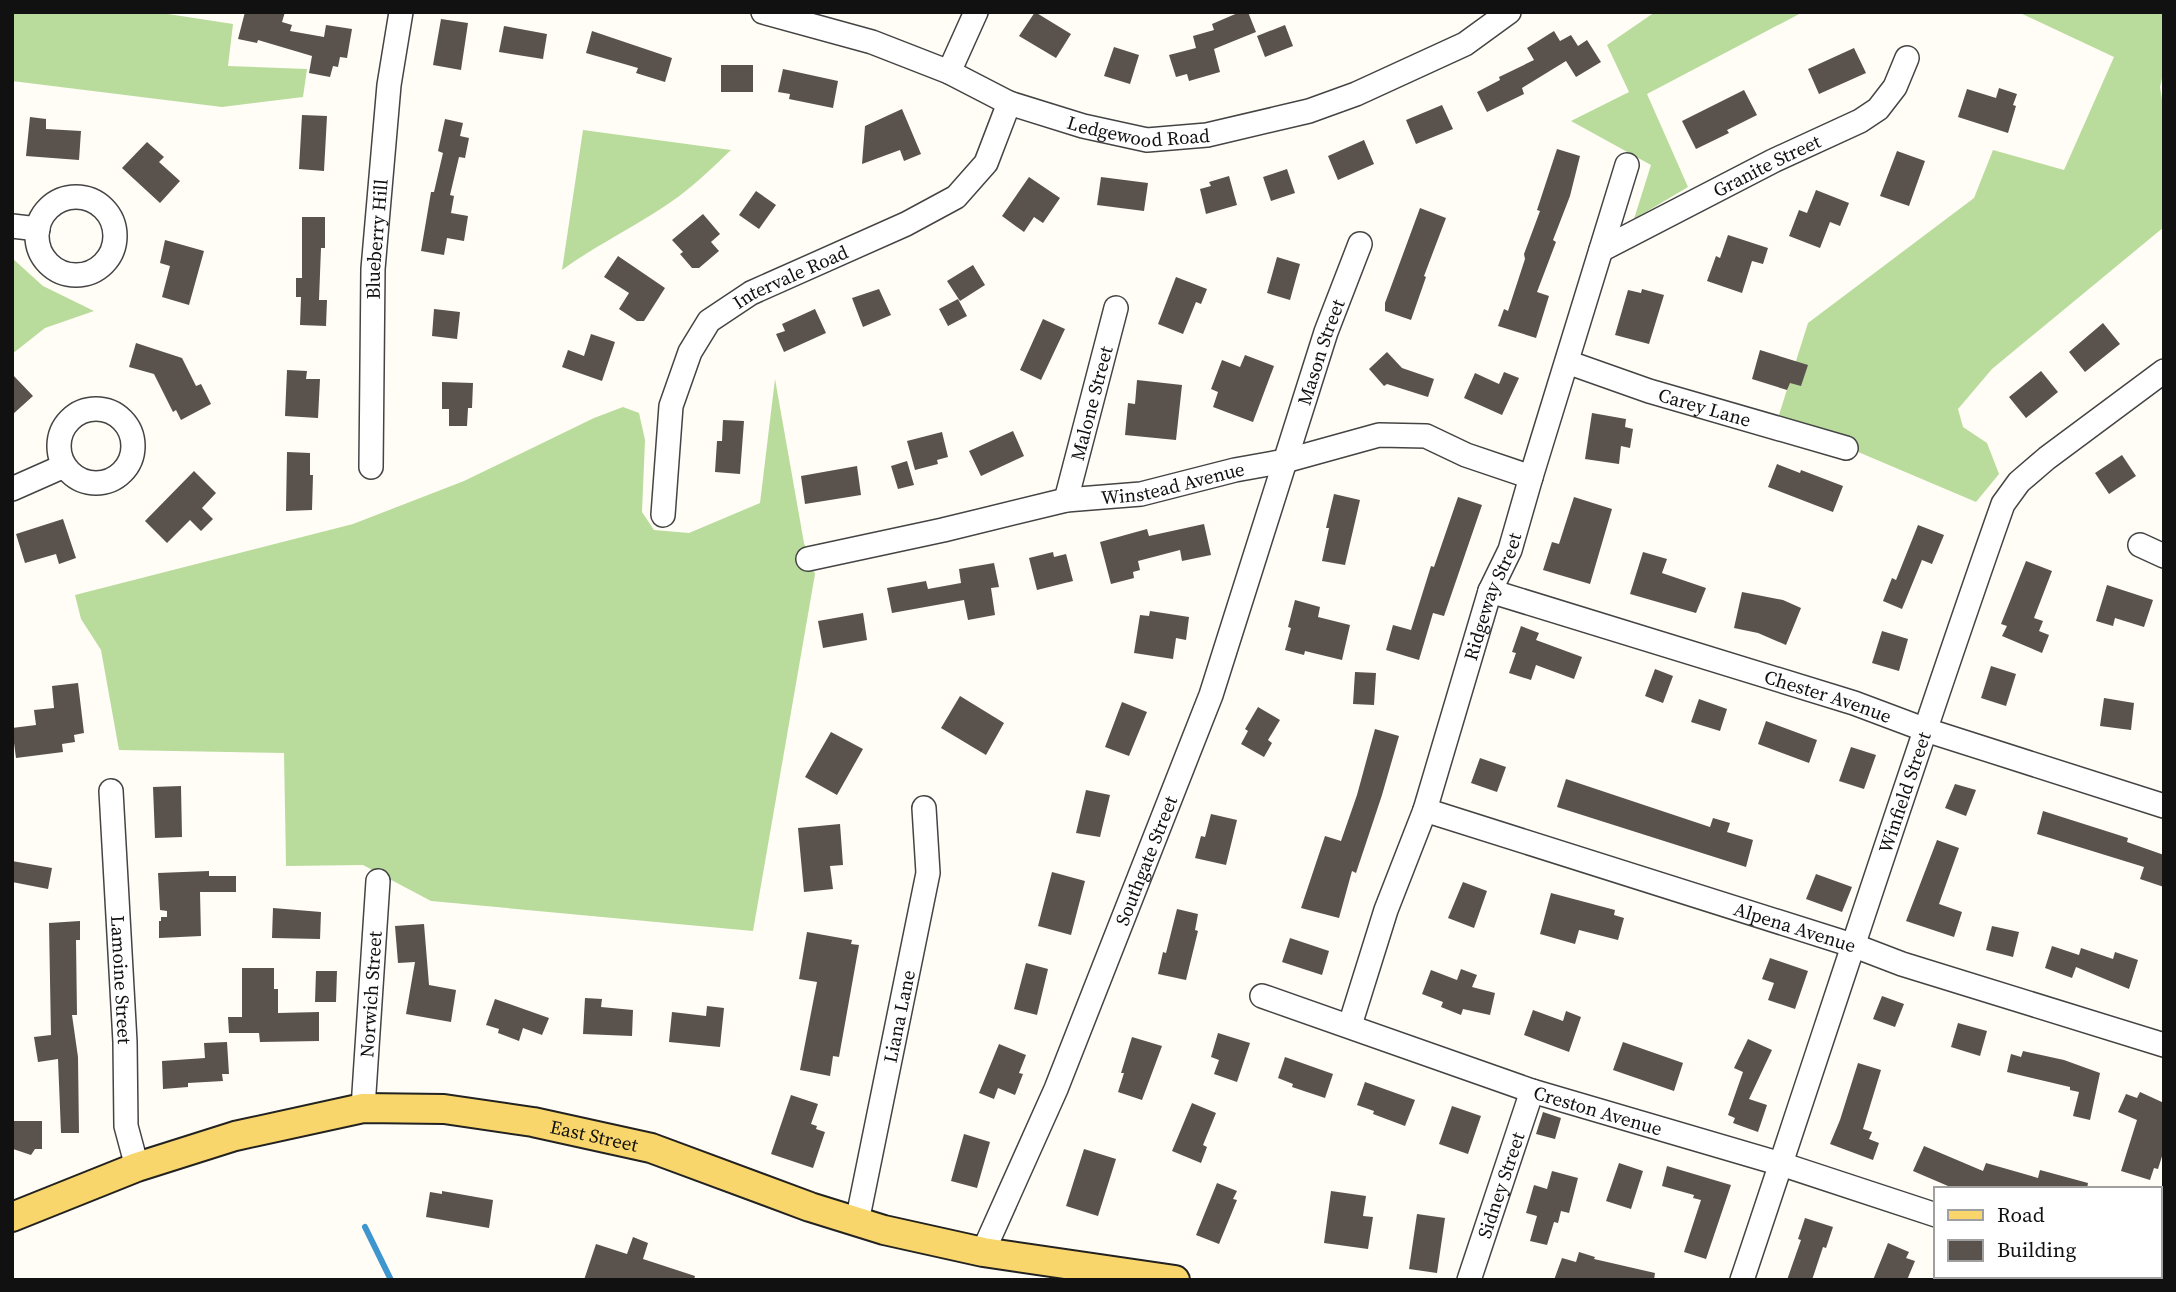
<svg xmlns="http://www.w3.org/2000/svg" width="2176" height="1292" viewBox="0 0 2176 1292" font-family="'Source Serif 4',serif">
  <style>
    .forest { fill: #b9dc9c }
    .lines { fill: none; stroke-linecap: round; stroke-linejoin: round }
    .stream { stroke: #3f96cf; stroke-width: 6 }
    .building { fill: #5a524d }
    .minor-casing { stroke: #444; stroke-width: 26 }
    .major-casing { stroke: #222; stroke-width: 32 }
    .minor { stroke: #fff; stroke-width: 23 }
    .major { stroke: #f9d66b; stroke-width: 28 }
    .labels { text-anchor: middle; stroke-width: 7; stroke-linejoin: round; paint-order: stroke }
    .street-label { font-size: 19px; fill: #111; stroke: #fff }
  </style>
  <rect width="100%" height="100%" fill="#fffdf5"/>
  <path class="forest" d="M12,12H155L233,24L228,66L307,69L303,97L222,107L12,81Z
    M1655,12H1803L1647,94L1688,187L1634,219L1651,165L1571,121L1629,92L1607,45Z
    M2018,12H2164V70L2160,87L2164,112V227L1992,369L1958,409L1963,427L1987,443L1999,474L1976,502L1778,418L1808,323L1974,198L1993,150L2064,170L2114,57Z
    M583,130L731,150C714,166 697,183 678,197C641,224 599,243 562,270Z
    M12,258L43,286L94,311L45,328L12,354Z
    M775,379L804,543L815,574L753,931L431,901L363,865L286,866L284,753L119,750L101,650L81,619L75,595L353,524L464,481L594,418L623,407L639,413L645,440L642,512L654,530L689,533L760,503Z"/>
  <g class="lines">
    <path class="stream" d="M365,1227L391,1280"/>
  </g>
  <path class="building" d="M245,12H285L282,22L292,25L290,31L324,37L326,25L352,29L347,58L340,57L338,67L333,66L330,77L309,73L312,56L258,40L257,43L238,39Z
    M1035,12L1071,34L1056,58L1019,36Z
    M1240,12H1248L1256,32L1214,49L1220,72L1189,81L1187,74L1176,77L1169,55L1196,48L1193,36L1214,30L1212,24Z
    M441,19L468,23L461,70L433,65Z
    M1285,25L1293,46L1265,57L1257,36Z
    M504,26L547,34L543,59L499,52Z
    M592,31L672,58L665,82L636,73L638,68L586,53Z
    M1554,31L1560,41L1571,35L1578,46L1587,40L1601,62L1576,77L1566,61L1522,88L1524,94L1487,112L1477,92L1500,80L1499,77L1534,60L1527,48Z
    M1114,47L1139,55L1130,84L1104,76Z
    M1854,48L1866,73L1819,94L1808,69Z
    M721,65H753V92H721Z
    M783,69L838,81L833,108L789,99L790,94L778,92Z
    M1999,88L2017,94L2013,105L2016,106L2008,133L1958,117L1967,89L1996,98Z
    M1744,90L1757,115L1727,130L1729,133L1696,149L1682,121Z
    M1442,105L1453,129L1416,144L1406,120Z
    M902,109L921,154L904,161L900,150L862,164L865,126Z
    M302,115L327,116L324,171L299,169Z
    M30,117L46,119V129L81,131L79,160L26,156Z
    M445,119L463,123L460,136L469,138L465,158L459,157L450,195L454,196L451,213L468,216L464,241L447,238L444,255L421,251L431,192H434L443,153L438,151Z
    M1364,140L1374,164L1338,180L1328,156Z
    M147,142L164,157L159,162L180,181L160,203L122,168Z
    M1557,149L1580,156L1570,196L1553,240L1556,242L1537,292L1549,296L1536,338L1498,326L1504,309L1508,311L1525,259L1524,254L1540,211L1537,210Z
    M1897,151L1925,161L1909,206L1880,196Z
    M1287,169L1295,193L1271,201L1263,177Z
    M1229,176L1237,205L1206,214L1200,189L1211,186L1209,182Z
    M1029,177L1060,198L1043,223L1034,217L1024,232L1002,216Z
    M1101,177L1148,183L1144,211L1097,205Z
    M1816,190L1849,203L1840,226L1830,222L1820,248L1789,236L1799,210L1807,213Z
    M756,191L776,205L759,229L739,215Z
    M1420,208L1446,218L1424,276L1426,277L1411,320L1385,311V303Z
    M703,214L720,234L711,242L719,251L699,268H692L680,254L683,252L672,240Z
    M302,217H325V248H321L319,300H327L326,326L300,325L301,297H296V278H302Z
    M1728,235L1768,248L1763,264L1752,261L1742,293L1707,281L1716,256L1720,258Z
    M165,240L204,251L189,305L162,297L170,266L160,263Z
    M618,256L665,288L644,321H637L619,309L629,293L604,277Z
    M1277,257L1300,264L1290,300L1267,293Z
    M973,265L985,285L960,301L947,281Z
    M1176,277L1207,289L1201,304L1196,302L1183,334L1158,324Z
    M879,289L891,315L863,327L852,298Z
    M1642,289L1664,295L1649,344L1615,335L1628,290L1641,293Z
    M958,299L967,316L948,326L939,309Z
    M434,309L460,312L457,339L432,336Z
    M815,309L826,333L784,352L776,334L785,331L782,324Z
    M1043,319L1065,329L1041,380L1020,370Z
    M2103,323L2120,344L2085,372L2069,352Z
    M591,334L615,342L602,381L562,367L568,350L584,356Z
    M136,343L182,358L196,386L201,384L211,404L181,420L176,410L173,412L154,374L129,367Z
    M1760,350L1808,365L1801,386L1790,383L1787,390L1752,379Z
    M1387,352L1402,368L1434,379L1428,397L1387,384L1384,386L1369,369Z
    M1245,355L1274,366L1253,422L1213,407L1218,392L1211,389L1222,360L1240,367Z
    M287,370L307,371L306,379H320L318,418L285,416Z
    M2041,371L2058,392L2026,418L2009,397Z
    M1504,372L1519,378L1502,415L1464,398L1475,373L1499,384Z
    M12,374L33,396L12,415Z
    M1137,380L1182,385L1176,440L1125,435L1128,403L1135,404Z
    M442,382L473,383L472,408H468L467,426H449V409H442Z
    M1592,413L1626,419L1625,427L1633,429L1630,448L1621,446L1619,464L1585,459Z
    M723,420L744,421L740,474L715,472L717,441H722Z
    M1013,431L1024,456L981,476L969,451Z
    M942,432L948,457L937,460L938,464L915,470L907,441Z
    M287,452L310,453V475H313L312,510L286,511Z
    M2122,455L2136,476L2109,494L2095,473Z
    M907,461L914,485L898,489L891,466Z
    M1777,464L1800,473L1801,470L1843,486L1833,512L1768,487Z
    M857,466L861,495L805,504L801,476Z
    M194,471L216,493L202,508L213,519L201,531L190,520L167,543L145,521Z
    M1334,494L1360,500L1345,565L1322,561L1329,528H1326Z
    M1458,497L1482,505L1444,616L1433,613L1419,660L1386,650L1393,625L1411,630L1431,566L1434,567Z
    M1574,497L1612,509L1590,584L1543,570L1552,542L1559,544Z
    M63,519L76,558L59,564L56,554L25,563L16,534Z
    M1204,524L1211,555L1182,561L1180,550L1138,561L1140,570L1133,572L1134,578L1111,584L1100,542L1147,529L1149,536Z
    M1918,525L1944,535L1932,564L1922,560L1902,609L1883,601L1892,578L1896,580Z
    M1053,552L1054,557L1066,554L1073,581L1037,590L1029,558Z
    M1643,552L1667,559L1662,573L1706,588L1696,613L1630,594Z
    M2026,561L2052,571L2034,618L2043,621L2039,631L2049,635L2042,653L2002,636L2007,626L2001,624Z
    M994,563L999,587L991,588L995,615L968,620L964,600L892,613L887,588L926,581L928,589L961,583L959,569Z
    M2107,585L2153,600L2144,627L2115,618L2113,626L2096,621Z
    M1742,592L1783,600L1801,608L1786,645L1758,633L1734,628Z
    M1295,600L1320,607L1318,617L1350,625L1342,660L1305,651L1304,655L1285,650L1291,628L1288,627Z
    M1150,611L1189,617L1186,640L1176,638L1173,659L1134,653L1140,615L1149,616Z
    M863,613L867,640L823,648L818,621Z
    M1521,626L1539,633L1536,640L1582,657L1574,679L1536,665L1531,680L1509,673L1516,653L1512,652Z
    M1882,631L1908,639L1899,671L1872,663Z
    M1991,666L2016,674L2006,706L1981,698Z
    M1655,669L1673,676L1663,703L1645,696Z
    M1355,672L1376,673L1374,705L1353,704Z
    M78,683L84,733L74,735L75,742L62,744L63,752L16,758L12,728L36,725L34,710L54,708L52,686Z
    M960,696L1004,723L986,755L941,728Z
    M2104,698L2134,703L2131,730L2100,726Z
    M1699,699L1727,709L1720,731L1691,722Z
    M1122,702L1147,712L1129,756L1105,747Z
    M1258,707L1280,720L1268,740L1272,743L1264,757L1241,744L1248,731L1245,729Z
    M1766,721L1817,740L1809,763L1758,744Z
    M1375,729L1399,736L1382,795L1356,873L1352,871L1339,918L1301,908L1325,836L1341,841L1357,795Z
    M831,732L863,749L837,795L805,777Z
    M1851,747L1876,755L1864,789L1839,781Z
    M1480,758L1506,767L1497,792L1471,783Z
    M1566,779L1710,827L1713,818L1730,823L1727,832L1753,840L1746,867L1557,807Z
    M1955,784L1976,790L1966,816L1945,808Z
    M181,786L182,837L155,838L153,787Z
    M1086,790L1110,795L1100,837L1076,833Z
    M2043,811L2128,838L2127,842L2164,855V887L2140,879L2144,867L2037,834Z
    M1211,814L1237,820L1226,865L1195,858L1201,836L1205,837Z
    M840,824L843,865L830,866L833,889L804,892L798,828Z
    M1937,840L1959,848L1939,904L1962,912L1954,937L1906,921Z
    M12,861L52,868L48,889L12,882Z
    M209,871V876H236V892H200L201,936L159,938V921H161V917H167V911L160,910L158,873Z
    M1052,872L1085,881L1071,935L1038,926Z
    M1816,874L1852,887L1842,912L1806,899Z
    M1463,882L1487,891L1474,928L1448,918Z
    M1551,893L1615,910L1614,915L1624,918L1618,940L1579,930L1575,944L1540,934Z
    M273,908L321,912L320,939L272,938Z
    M1177,909L1198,914L1195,930L1198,931L1186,980L1158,974L1163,952L1166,953Z
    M80,921V940H76L77,1015H72L78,1057L79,1133H61L58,1059L38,1062L34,1037L51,1035L49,923Z
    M424,924L429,985L456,990L451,1022L406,1014L415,962L398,963L395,926Z
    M1992,926L2019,932L2013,957L1986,950Z
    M807,932L852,940L851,944L859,945L839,1057L833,1056L830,1076L800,1070L817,982L799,979Z
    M1290,938L1329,951L1322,975L1282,962Z
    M2052,946L2079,955L2081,948L2113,959L2115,952L2138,960L2129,989L2076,967L2072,978L2045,968Z
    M1770,958L1808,971L1795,1009L1768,1000L1774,983L1762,979Z
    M1026,963L1048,969L1037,1015L1014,1009Z
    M242,968H274V989H278V1013L319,1012V1041L260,1042L259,1033H229L228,1017H242Z
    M1461,969L1477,975L1472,987L1495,993L1490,1015L1463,1009L1461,1015L1441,1007L1443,1002L1422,994L1431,970L1457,980Z
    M316,971H337L336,1002H315Z
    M1882,996L1904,1004L1895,1027L1873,1019Z
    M585,998L602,999L601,1007L633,1010L632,1036L583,1034Z
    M495,999L549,1018L542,1035L523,1028L519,1041L498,1033L499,1029L486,1025Z
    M707,1006L724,1008L720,1047L669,1042L672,1012L706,1016Z
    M1533,1010L1563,1021L1566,1011L1581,1017L1569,1052L1524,1035Z
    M1958,1023L1987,1031L1980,1056L1951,1047Z
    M1218,1033L1250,1043L1237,1082L1214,1074L1219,1060L1211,1057Z
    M1132,1037L1162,1046L1142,1100L1118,1092L1124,1073H1121Z
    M1748,1039L1772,1050L1749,1099L1767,1105L1758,1132L1733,1123L1735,1118L1728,1115L1743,1072L1734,1068Z
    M227,1042L229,1074H222L223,1081L188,1083V1087L163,1089L162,1061L205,1058L204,1043Z
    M1623,1042L1683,1063L1674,1091L1613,1070Z
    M999,1044L1026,1055L1019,1073L1023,1074L1015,1095L998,1088L994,1099L979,1093Z
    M2023,1051L2064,1060L2100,1073L2090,1120L2073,1116L2079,1092L2070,1090V1087L2007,1072L2011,1054L2021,1057Z
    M1285,1057L1333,1074L1325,1098L1292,1087L1293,1084L1278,1078Z
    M1858,1063L1881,1070L1863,1129L1872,1132L1869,1139L1879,1143L1873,1160L1830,1144L1840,1120Z
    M1365,1082L1415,1100L1405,1126L1373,1114L1374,1111L1357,1105Z
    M2140,1092L2164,1103V1150L2158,1169L2154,1168L2150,1180L2121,1171L2137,1120L2118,1112L2126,1094L2137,1098Z
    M791,1095L818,1104L811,1124L817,1126L816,1129L825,1132L813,1168L771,1154Z
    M1192,1103L1216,1113L1203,1145L1207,1147L1201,1163L1172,1151Z
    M1452,1106L1481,1116L1468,1154L1439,1144Z
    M1543,1112L1561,1118L1555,1139L1536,1134Z
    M12,1121H42V1149H35L31,1155L13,1149Z
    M964,1134L990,1142L977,1188L951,1181Z
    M1924,1146L1983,1171L1986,1163L2038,1178L2040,1170L2088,1183L2087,1189H1955L1913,1171Z
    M1084,1149L1116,1159L1098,1216L1066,1206Z
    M1619,1163L1643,1171L1631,1209L1606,1201Z
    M1667,1166L1731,1185L1706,1259L1684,1252L1701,1200L1693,1198L1694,1195L1662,1186Z
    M1552,1171L1578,1178L1569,1213L1561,1211L1558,1223L1554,1222L1547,1245L1530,1241L1537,1216L1526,1213L1534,1185L1547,1189Z
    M1217,1183L1237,1191L1233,1199L1237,1200L1219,1244L1196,1235Z
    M442,1191L493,1200L489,1228L426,1217L430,1192L442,1194Z
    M1331,1191L1366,1196L1363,1216L1373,1217L1368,1249L1324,1243Z
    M1417,1214L1445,1218L1437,1273L1409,1269Z
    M1805,1218L1833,1227L1826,1248L1823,1247L1812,1280H1787L1801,1240L1798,1239Z
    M633,1237L648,1243L643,1259L695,1276L694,1280H584L596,1244L627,1254Z
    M1888,1243L1909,1252L1906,1258L1915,1261L1907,1280H1873Z
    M1579,1252L1595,1257L1594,1259L1655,1273L1654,1280H1554L1562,1258L1576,1262Z"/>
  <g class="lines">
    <g class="minor-casing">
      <g id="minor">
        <path id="s1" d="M763,12L872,42L949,72L1009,103L1083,126L1147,140L1207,135L1309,111L1356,94L1465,44L1509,12"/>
        <path d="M949,72L976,12"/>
        <circle cx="76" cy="236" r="39"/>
        <path d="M12,226L38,229"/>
        <path id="s2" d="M1601,250L1773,161L1860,121L1878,109L1895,87L1907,58"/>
        <path id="s3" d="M1567,362L1649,391L1846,448"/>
        <circle cx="96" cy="446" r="37"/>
        <path id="s4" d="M371,467L373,269L389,85L401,12"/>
        <path d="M12,489L64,466"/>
        <path id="s5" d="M1066,500L1116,308"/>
        <path id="s6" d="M663,515L671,406L690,352L709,321L751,293L906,224L956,197L986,163L1009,103"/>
        <path d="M2140,545L2164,556"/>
        <path id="s7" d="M808,559L943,530L1066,500L1141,494L1235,470L1285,461L1379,435L1426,436L1466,455L1531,477"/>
        <path id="s8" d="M1490,591L1854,703L1926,730L2164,806"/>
        <path id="s9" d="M111,791L125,1042L126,1126L137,1167"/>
        <path id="s10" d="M1425,810L1855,946L1902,964L2164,1045"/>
        <path id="s11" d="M1262,996L1532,1091L1781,1164L1936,1215"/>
        <path id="s12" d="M1350,1025L1386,910L1425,810L1490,591L1510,550L1531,477L1627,165"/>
        <path id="s13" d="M363,1108L378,881"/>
        <path id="s14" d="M857,1222L928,873L924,808"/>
        <path id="s15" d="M983,1252L1056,1089L1211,695L1326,332L1360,244"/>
        <path d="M2123,1276L2134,1280"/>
        <path id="s16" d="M1469,1280L1532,1091"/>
        <path id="s17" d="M1742,1280C1829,1021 1912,762 2003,504L2019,482L2047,458L2164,371"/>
      </g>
    </g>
    <g class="major-casing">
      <g id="major">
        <path id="s18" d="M12,1217L137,1167L235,1136L363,1108L444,1109L533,1122L651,1148L810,1207L884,1230L983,1252L1175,1280"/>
      </g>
    </g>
    <use href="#minor" class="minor"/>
    <use href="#major" class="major"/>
  </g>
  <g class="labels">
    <g class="street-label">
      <text dy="7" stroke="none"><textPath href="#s1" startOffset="397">Ledgewood Road</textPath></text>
      <text dy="7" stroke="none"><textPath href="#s2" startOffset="186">Granite Street</textPath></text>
      <text dy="7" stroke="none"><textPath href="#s4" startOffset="228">Blueberry Hill</textPath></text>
      <text dy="7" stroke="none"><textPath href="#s6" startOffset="296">Intervale Road</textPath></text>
      <text dy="7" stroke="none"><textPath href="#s15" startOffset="962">Mason Street</textPath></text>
      <text dy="7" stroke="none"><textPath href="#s5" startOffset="100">Malone Street</textPath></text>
      <text dy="7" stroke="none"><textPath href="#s3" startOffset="145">Carey Lane</textPath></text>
      <text dy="7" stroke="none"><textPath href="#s7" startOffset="373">Winstead Avenue</textPath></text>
      <text dy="7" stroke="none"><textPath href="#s12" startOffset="452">Ridgeway Street</textPath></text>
      <text dy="7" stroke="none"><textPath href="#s8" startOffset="354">Chester Avenue</textPath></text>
      <text dy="7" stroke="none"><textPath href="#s17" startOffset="514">Winfield Street</textPath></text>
      <text dy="7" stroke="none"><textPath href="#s15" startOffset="424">Southgate Street</textPath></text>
      <text dy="7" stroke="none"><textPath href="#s10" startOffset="388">Alpena Avenue</textPath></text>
      <text dy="7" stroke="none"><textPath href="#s9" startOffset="189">Lamoine Street</textPath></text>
      <text dy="7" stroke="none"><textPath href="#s13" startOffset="114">Norwich Street</textPath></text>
      <text dy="7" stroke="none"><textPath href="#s14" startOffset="210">Liana Lane</textPath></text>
      <text dy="7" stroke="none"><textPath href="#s11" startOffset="355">Creston Avenue</textPath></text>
      <text dy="7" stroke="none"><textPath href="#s18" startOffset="602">East Street</textPath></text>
      <text dy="7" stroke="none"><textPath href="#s16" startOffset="100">Sidney Street</textPath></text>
    </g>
  </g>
  <rect width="2176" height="1292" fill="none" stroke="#111111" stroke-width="28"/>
  <rect x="1934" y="1187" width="228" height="91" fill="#ffffff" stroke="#a0a0a0" stroke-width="2"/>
  <rect x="1948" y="1210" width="35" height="10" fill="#f9d66b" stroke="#a0a0a0" stroke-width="2"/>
  <text x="1997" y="1222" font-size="21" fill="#111111">Road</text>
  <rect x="1948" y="1240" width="35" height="21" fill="#5a524d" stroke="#a0a0a0" stroke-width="2"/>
  <text x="1997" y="1257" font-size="21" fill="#111111">Building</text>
</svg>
